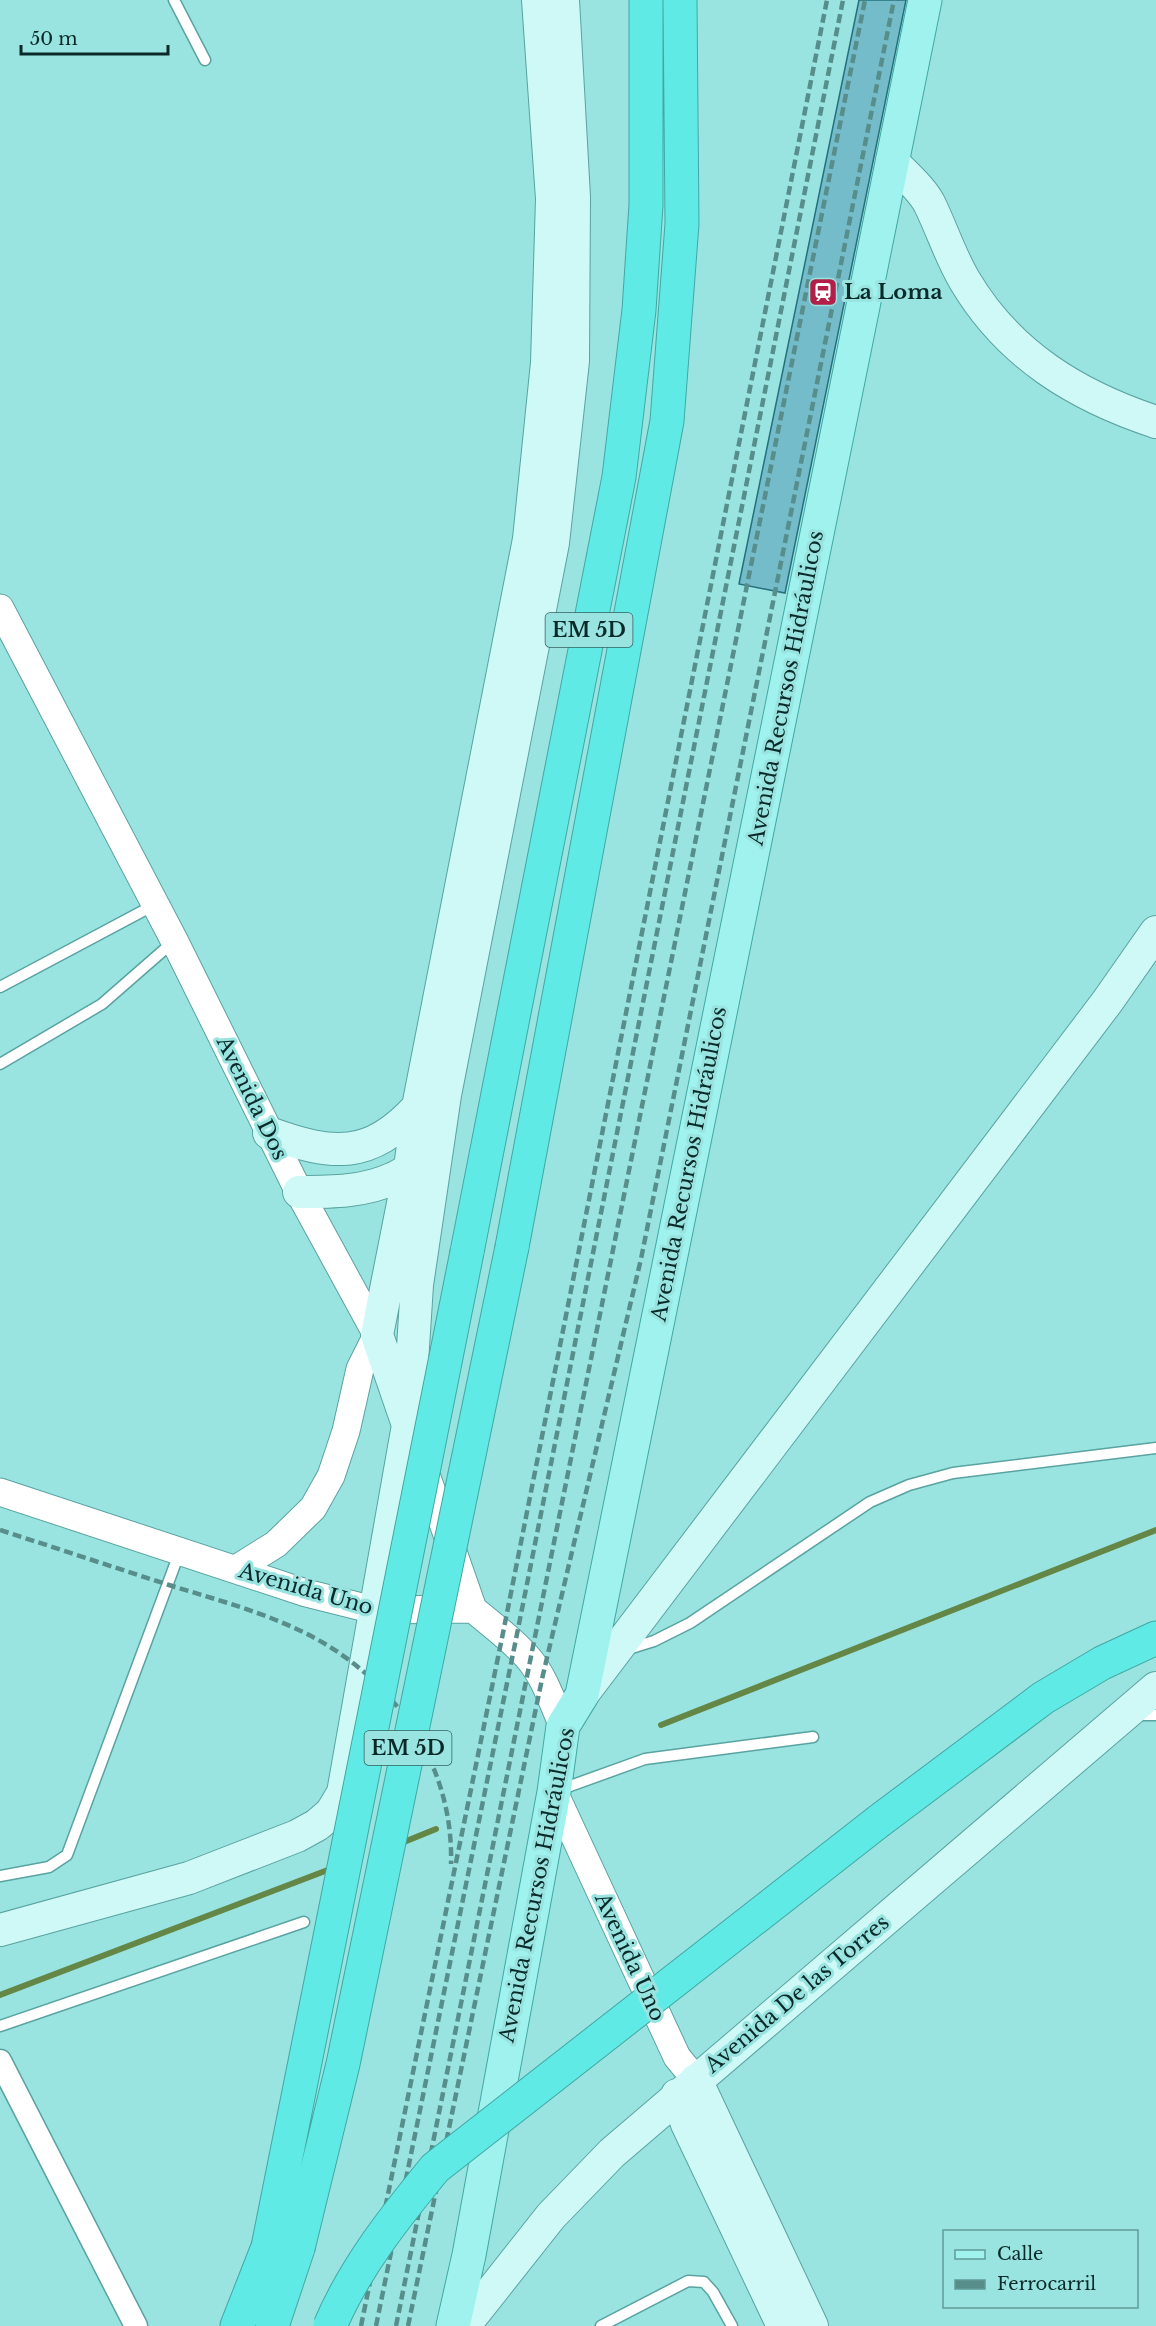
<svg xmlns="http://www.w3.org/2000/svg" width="1156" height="2326" viewBox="0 0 1156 2326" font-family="'Libre Baskerville',serif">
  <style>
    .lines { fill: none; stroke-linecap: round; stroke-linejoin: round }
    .stream { stroke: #648646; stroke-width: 6 }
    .building { fill: #74bcca; stroke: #25707d; stroke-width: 1.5 }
    .service-casing { stroke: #59a3a0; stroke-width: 13 }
    .minor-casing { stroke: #59a3a0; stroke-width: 25 }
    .tertiary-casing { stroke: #59a3a0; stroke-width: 29 }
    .secondary-casing { stroke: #59a3a0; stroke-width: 34 }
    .primary-casing { stroke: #42a7a3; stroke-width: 35 }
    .motorway-casing { stroke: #42a7a3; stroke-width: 35 }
    .service { stroke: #fff; stroke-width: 10 }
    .minor { stroke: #fff; stroke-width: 22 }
    .tertiary { stroke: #fff; stroke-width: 27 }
    .secondary { stroke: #cff9f7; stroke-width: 32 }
    .primary { stroke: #a0f2ef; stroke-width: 33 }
    .motorway { stroke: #60eae5; stroke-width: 33 }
    .rail { stroke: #578e8b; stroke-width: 4.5; stroke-dasharray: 9 4.5; stroke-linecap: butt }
    .motorway-bridge-casing { stroke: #42a7a3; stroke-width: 35; stroke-linecap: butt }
    .motorway-bridge { stroke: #60eae5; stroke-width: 33 }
    .labels { text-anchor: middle; stroke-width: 6; stroke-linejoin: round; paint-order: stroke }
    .shield { fill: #99e4e0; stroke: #356260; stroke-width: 1.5 }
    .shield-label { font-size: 20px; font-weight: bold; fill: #0a2a29 }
    .poi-label { font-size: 21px; font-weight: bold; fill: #0a2a29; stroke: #99e4e0; text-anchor: start }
    .street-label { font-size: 21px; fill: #0a2a29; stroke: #99e4e0 }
  </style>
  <rect width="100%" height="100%" fill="#99e4e0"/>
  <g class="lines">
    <path class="stream" d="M661,1725L1156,1530
      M399,1844L436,1829
      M0,1995L333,1868"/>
  </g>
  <path class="building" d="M859,0H906L785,593L739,584Z"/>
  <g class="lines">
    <g class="service-casing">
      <path id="service" d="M174,0L205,60
        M0,987L156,904
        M0,1064L102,1004L173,942
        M625,1650L654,1641L690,1623L870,1502L909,1485L953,1473L1156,1448
        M1134,1715H1156
        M559,1790L645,1759L813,1737
        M0,1876L49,1867L67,1855L180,1551
        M0,2026L304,1922
        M601,2326L688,2281L704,2282L713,2292L732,2326"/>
    </g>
    <g class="minor-casing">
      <path id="minor" d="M0,2061L136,2326"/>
    </g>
    <g class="tertiary-casing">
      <path id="tertiary" d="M0,608L174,940L299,1192L377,1335L360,1369L346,1431L331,1476L313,1508L276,1544L236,1569
        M423,1466L473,1609
        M0,1492L306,1593L374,1610L473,1609C492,1625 513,1640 529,1659C545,1678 553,1704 563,1726
        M554,1792L677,2057L696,2080"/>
    </g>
    <g class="secondary-casing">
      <path id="secondary" d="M892,161C904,174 921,188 929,203C942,229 950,256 965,281C1009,355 1077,396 1156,422
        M269,1133C333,1156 369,1160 418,1107
        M299,1192C331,1192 365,1192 394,1178C404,1174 413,1166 422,1160
        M409,1409L417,1285L445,1095L553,543L573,361L574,197L563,0
        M582,1695L1107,1002L1156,932
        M0,1930L189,1878L297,1836L317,1825L331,1813L343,1793L408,1425L377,1335L410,1168L418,1107L529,539L547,363L552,199L538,0
        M696,2080L812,2326
        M677,2095L687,2124L783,2326
        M464,2326L551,2216L612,2153L1156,1688"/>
    </g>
    <g class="primary-casing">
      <path id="primary" d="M453,2326L469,2255L554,1792L563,1726L582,1695L925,0"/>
    </g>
    <g class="motorway-casing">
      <path id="motorway" d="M512,1247L667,421L682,224L680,0
        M467,1252L619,477L639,310L646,205V0
        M879,1821L1043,1698L1102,1663L1156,1638
        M237,2326L268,2247
        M272,2326L298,2248"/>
    </g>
    <use href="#service" class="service"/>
    <use href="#minor" class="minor"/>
    <use href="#tertiary" class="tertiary"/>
    <use href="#secondary" class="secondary"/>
    <use href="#primary" class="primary"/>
    <use href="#motorway" class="motorway"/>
    <path class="rail" d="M0,1530C56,1548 113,1567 169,1585C214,1599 260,1611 303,1632C392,1675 454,1763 451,1864
      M361,2326L503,1633L827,0
      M376,2326L515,1644L843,0
      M396,2326L865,0
      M408,2326L542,1679L641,1259L894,0"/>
    <g class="motorway-bridge-casing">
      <path id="motorway-bridge" d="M268,2247L467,1252
        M298,2248L343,2064L512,1247
        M330,2326C355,2267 395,2217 435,2168L879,1821"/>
    </g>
    <use href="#motorway-bridge" class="motorway-bridge"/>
  </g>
  <defs>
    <g id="station-square" transform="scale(1.5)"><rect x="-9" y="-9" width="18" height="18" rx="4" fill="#b21f48" stroke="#99e4e0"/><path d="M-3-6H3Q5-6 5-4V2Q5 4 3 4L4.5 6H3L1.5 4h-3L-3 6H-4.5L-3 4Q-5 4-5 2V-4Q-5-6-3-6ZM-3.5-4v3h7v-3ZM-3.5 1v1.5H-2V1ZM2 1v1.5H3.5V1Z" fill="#fff"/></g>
  </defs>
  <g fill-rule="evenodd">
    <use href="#station-square" x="823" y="292"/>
  </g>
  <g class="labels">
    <g class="shield">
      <rect x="545.5" y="613" width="87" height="34" rx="4.5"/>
      <rect x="364.5" y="1731" width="87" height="34" rx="4.5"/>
    </g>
    <g class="shield-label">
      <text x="589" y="637">EM 5D</text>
      <text x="408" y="1755">EM 5D</text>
    </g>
    <g class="poi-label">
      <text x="844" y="299">La Loma</text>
    </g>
    <g class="street-label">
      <text transform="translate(786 688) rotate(-79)" y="7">Avenida Recursos Hidráulicos</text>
      <text transform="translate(252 1098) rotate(64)" y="7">Avenida Dos</text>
      <text transform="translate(689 1164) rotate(-79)" y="7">Avenida Recursos Hidráulicos</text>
      <text transform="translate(306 1589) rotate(16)" y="7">Avenida Uno</text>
      <text transform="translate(537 1885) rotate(-79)" y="7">Avenida Recursos Hidráulicos</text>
      <text transform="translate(630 1957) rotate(65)" y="7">Avenida Uno</text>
      <text transform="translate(797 1994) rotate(-40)" y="7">Avenida De las Torres</text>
    </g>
  </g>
  <rect x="943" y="2230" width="195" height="78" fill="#99e4e0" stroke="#609a97" stroke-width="1.5"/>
  <rect x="955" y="2250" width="30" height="9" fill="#a0f2ef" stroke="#609a97" stroke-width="1.5"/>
  <text x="997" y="2260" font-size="18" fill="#0a2a29">Calle</text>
  <rect x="955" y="2280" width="30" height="9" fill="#578e8b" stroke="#609a97" stroke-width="1.5"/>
  <text x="997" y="2290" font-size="18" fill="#0a2a29">Ferrocarril</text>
  <path d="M21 45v9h147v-9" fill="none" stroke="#0a2a29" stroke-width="3"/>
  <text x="30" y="45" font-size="18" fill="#0a2a29" stroke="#99e4e0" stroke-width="4.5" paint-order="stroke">50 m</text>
</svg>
